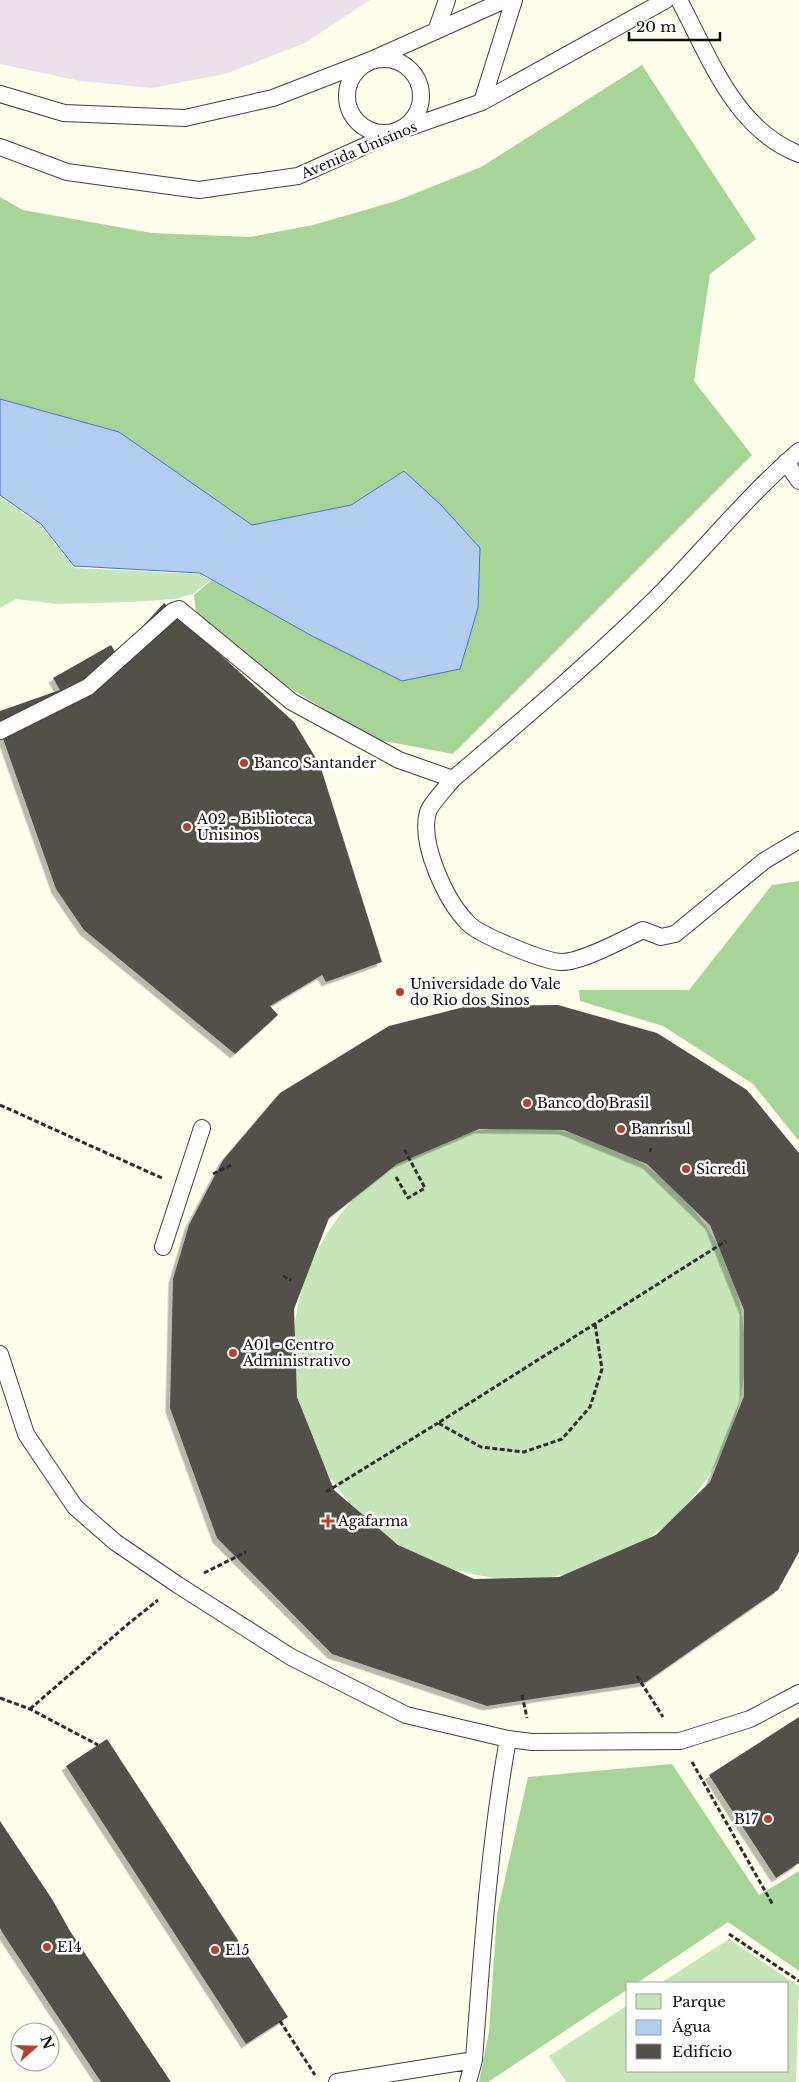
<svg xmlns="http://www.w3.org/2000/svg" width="799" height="2082" viewBox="0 0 799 2082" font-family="'Libre Baskerville',serif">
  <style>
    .industrial { fill: #eae0e9 }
    .green { fill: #c6e5b8 }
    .forest { fill: #a7d598 }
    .water { fill: #b3cdf1; stroke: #3f74c3 }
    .building { fill: #534f49; fill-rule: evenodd; filter: url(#shadow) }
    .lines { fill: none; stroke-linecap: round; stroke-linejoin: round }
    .lane-casing { stroke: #3e3e3e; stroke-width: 18 }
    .path { stroke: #2d2d2d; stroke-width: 3; stroke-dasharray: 5 2.5; stroke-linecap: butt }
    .lane { stroke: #fff; stroke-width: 16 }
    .poi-dot { fill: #b1422d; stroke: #fff; stroke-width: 2 }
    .labels { text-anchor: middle; stroke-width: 5; stroke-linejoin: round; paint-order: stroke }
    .street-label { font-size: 14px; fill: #0b0b0b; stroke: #fff }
    .poi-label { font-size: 14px; fill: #0b0b0b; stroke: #fff; text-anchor: start }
  </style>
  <defs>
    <filter id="shadow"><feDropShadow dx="-4.5" dy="4.5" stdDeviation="0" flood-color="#0004"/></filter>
  </defs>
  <rect width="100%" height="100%" fill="#fefeeb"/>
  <path class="industrial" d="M0,0H370L305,43L225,74L152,88L80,81L0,64Z"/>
  <path class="green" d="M0,497L40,525L74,568L200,574L210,580L193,594L175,599L132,602L56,604L16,599L0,608Z
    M293 1353a226 226 0 1 1 452 0a226 226 0 1 1-452 0Z
    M729,1939L799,1986L796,2082H566L549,2056L628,2005V2071H788V1983H661Z"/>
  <path class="forest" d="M642,65L756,239L710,274L694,381L752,455L453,754L379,740L329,712L235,654L197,620L194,595L212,580L312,636L405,471L351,505L252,525L119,432L0,399V197L23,210L152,233L250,237L313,225L396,201L481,167Z
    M799,881V1141L753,1084L663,1026L580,1001L579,990H689L772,885Z
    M672,1764L759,1895L799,1871V1971L728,1922L637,1983H628V1989L488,2082H479L489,2032L497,1914L528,1777Z"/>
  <path class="water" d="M0,399L119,432L252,525L351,505L404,471L441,505L480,548L478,608L460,669L402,681L312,636L200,573L74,566L41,524L0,495Z"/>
  <path class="building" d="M164,603L294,722L320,765L382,962L326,982L322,975L270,1006L278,1015L235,1054L84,930L56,889L0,730V711L60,690L53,678L111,645L117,655Z
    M558,1005L657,1033L747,1090L799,1153V1552L778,1590L646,1682L487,1706L332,1654L217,1538L170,1408L173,1279L189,1225L223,1160L280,1093L389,1026L468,1006ZM479,1129L564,1130L647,1164L710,1225L744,1310V1396L710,1482L656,1535L559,1577L474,1579L398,1545L334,1490L297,1397L294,1309L329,1218L397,1164Z
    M799,1717V1863L776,1878L709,1775Z
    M107,1739L288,2017L246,2044L66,1766Z
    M0,1821L52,1899L70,1931L171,2082H101L2,1932L0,1928Z"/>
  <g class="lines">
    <g class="lane-casing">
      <path id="lane" d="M679,0C709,56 735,130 799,154
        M436,31L447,0
        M347 96a37 37 0 1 1 74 0a37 37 0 1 1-74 0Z
        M0,94L64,113L185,118L273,98L371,60L505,0
        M482,102L514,0
        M0,147L67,172L199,190L298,176L396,132L482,102L666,0
        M786,462L799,481
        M0,731L88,687L173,611L179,609L292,702L399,760L453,779C521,721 590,663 654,600C703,551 746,497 799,451
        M453,779C447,787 431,803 428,812C419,843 446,901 468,923C479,935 545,962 562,962C582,962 624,939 643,930L661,937L675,934L764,861L799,840
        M163,1247L202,1128
        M0,1354L26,1434L75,1507L115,1542L178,1585L291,1657L406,1715L508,1739L532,1742L680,1741L750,1719L799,1693
        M337,2082L474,2060
        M468,2082L474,2060C482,1952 489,1845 508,1739"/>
    </g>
    <path class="path" d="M0,1105L162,1178
      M650,1152L651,1148
      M213,1174L231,1165
      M396,1177L408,1198L425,1188L404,1149
      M283,1276L291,1280
      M595,1324L602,1369L590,1407L562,1439L524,1452L481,1447L438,1423L726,1241
      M326,1492L438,1423
      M204,1573L246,1552
      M637,1676L663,1717
      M522,1695L527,1718
      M0,1698L30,1709L98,1745
      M30,1709L128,1624L158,1600
      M692,1762L773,1905
      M729,1934L799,1981
      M280,2021L315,2075"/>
    <use href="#lane" class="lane"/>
  </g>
  <g class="poi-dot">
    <circle cx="244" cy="763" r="5"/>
    <circle cx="187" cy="827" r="5"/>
    <circle cx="400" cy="992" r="5"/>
    <circle cx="527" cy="1103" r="5"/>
    <circle cx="621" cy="1129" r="5"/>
    <circle cx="686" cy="1169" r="5"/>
    <circle cx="233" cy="1353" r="5"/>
    <path d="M325.5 1513.5h5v5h5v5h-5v5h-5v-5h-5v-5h5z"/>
    <circle cx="768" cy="1819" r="5"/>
    <circle cx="47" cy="1947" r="5"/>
    <circle cx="215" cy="1950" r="5"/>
  </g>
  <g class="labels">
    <g class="street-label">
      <text transform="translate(359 150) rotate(-23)" y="5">Avenida Unisinos</text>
    </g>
    <g class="poi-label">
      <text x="254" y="768">Banco Santander</text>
      <text x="197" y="824">A02 - Biblioteca<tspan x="197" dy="16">Unisinos</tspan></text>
      <text x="410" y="989">Universidade do Vale<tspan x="410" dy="16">do Rio dos Sinos</tspan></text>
      <text x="537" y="1108">Banco do Brasil</text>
      <text x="631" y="1134">Banrisul</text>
      <text x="696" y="1174">Sicredi</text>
      <text x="243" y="1350">A01 - Centro<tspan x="243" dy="16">Administrativo</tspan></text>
      <text x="338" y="1526">Agafarma</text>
      <text x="758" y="1824" text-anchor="end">B17</text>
      <text x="57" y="1952">E14</text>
      <text x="225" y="1955">E15</text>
    </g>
  </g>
  <rect x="626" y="1982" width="162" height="90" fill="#ffffff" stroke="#9d9d9d"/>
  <rect x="636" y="1994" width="25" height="15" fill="#c6e5b8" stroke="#9d9d9d"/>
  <text x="672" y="2007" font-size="15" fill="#0b0b0b">Parque</text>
  <rect x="636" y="2020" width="25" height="15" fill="#b3cdf1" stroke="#9d9d9d"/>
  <text x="672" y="2032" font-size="15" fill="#0b0b0b">Água</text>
  <rect x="636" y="2044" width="25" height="15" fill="#534f49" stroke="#9d9d9d"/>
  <text x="672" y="2057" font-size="15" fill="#0b0b0b">Edifício</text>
  <g transform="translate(35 2047) rotate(70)"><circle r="24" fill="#ffffff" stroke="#9d9d9d"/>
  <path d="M0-4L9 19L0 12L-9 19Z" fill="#b1422d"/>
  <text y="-8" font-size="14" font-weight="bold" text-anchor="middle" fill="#0b0b0b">N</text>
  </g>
  <path d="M629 32v8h91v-8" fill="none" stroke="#0b0b0b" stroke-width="2.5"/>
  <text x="636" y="32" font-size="15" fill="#0b0b0b" stroke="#ffffff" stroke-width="4" paint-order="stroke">20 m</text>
</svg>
